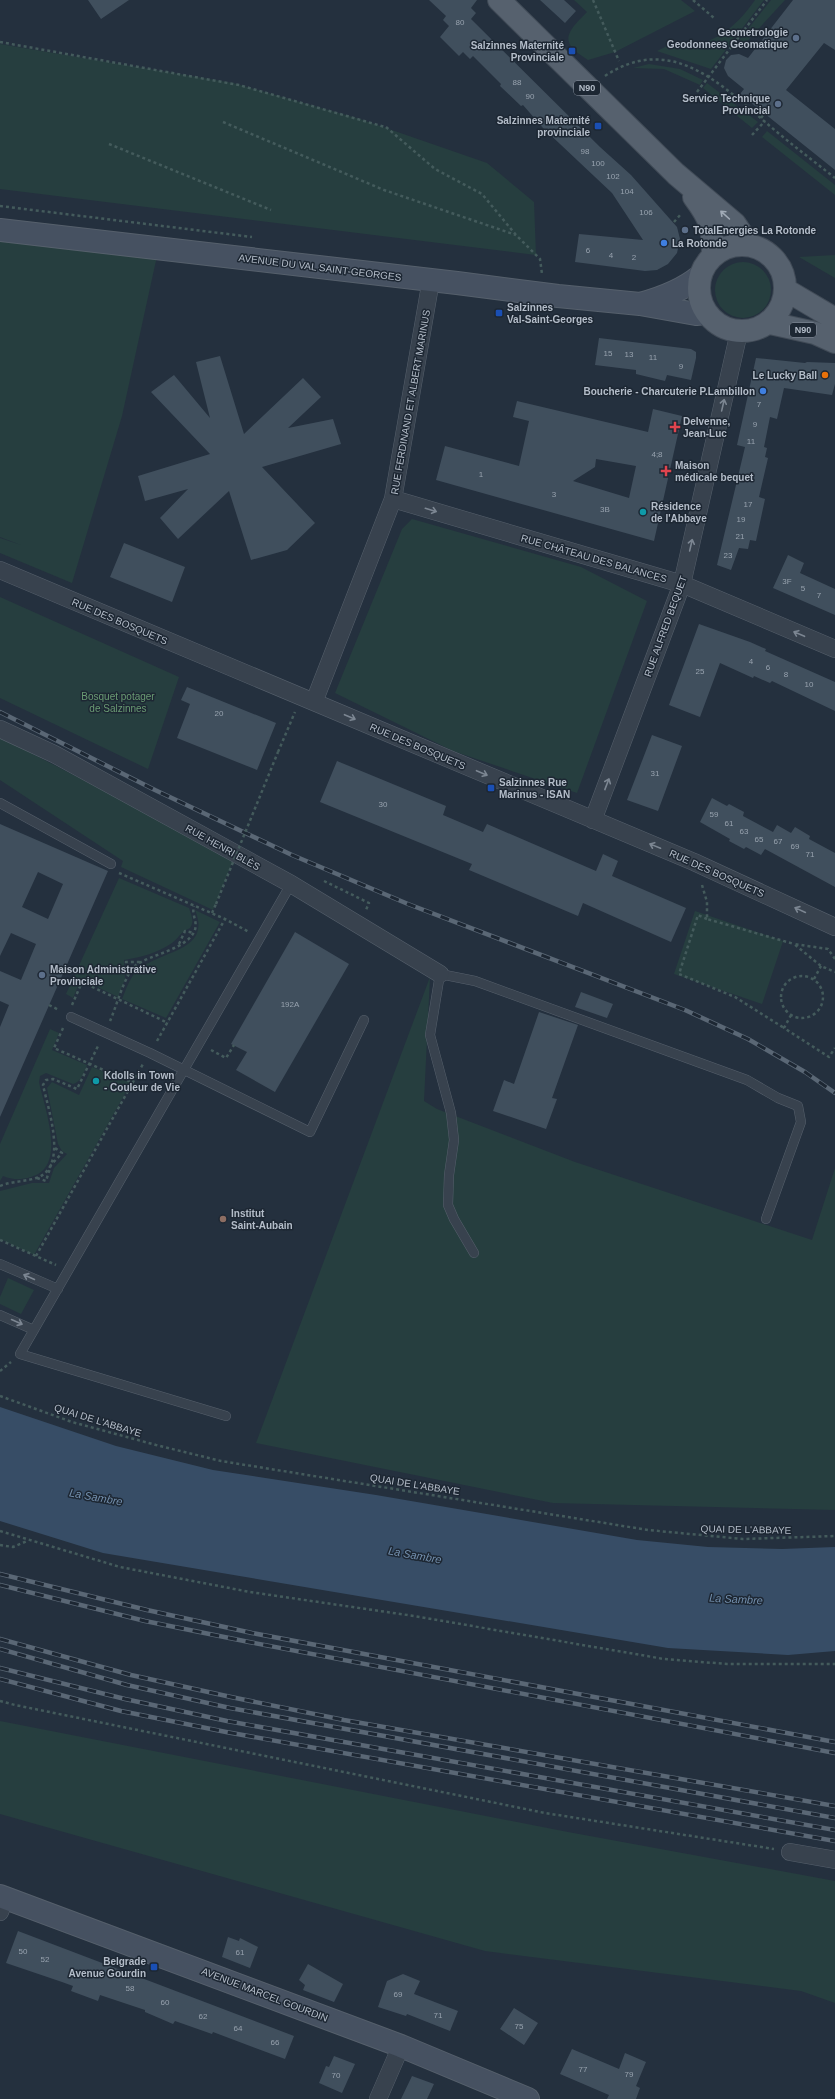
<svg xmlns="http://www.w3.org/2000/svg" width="835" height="2099" viewBox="0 0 835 2099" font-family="Arial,sans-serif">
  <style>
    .green { fill: #263e3f }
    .water { fill: #374d66 }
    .building { fill: #404f5d; fill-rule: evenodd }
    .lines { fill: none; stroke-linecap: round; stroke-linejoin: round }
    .lane-casing { stroke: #56606c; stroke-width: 10 }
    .street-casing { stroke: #56606c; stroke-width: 18 }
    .secondary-casing { stroke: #56606c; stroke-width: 24 }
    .primary-casing { stroke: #414b57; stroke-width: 24 }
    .path { stroke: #445b5c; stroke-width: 2.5; stroke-dasharray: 3 3; stroke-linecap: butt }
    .lane { stroke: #38424e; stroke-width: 9 }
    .street { stroke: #38424e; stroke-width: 17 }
    .secondary { stroke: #465161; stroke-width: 22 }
    .primary { stroke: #56616e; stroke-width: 22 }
    .rail-casing { stroke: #5a6775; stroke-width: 4.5 }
    .rail { stroke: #1d2733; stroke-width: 3; stroke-dasharray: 9; stroke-linecap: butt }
    .path-bridge { stroke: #445b5c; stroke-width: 2.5; stroke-dasharray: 3 3; stroke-linecap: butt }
    .oneway { stroke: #a1abb7 }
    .oneway2 { stroke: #7c8692 }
    .service-dot { fill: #5c6f8a; stroke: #1d2733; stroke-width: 1.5 }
    .transit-dot { fill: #1a4fb4; stroke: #1d2733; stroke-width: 1.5 }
    .shop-dot { fill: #3f7fe0; stroke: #1d2733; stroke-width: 1.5 }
    .food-dot { fill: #e8710a; stroke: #1d2733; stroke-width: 1.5 }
    .health-dot { fill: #e0444e; stroke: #1d2733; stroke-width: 1.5 }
    .culture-dot { fill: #0f9aa8; stroke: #1d2733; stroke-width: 1.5 }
    .education-dot { fill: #8d6e63; stroke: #1d2733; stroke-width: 1.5 }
    .labels { text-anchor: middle; stroke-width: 3; stroke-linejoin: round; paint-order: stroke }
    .number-label { font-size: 8px; fill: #97a2ae }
    .shield { fill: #1d2733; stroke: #87909c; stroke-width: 1 }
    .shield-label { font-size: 9px; font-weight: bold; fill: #b4bdc9 }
    .poi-label { font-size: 10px; font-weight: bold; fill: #b4bdc9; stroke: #1d2733; text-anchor: start }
    .street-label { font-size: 10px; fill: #b4bdc9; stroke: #1d2733 }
    .park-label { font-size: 10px; fill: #6a9b73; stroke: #1d2733 }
    .water-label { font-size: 11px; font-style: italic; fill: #738fad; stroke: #1d2733 }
  </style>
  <rect width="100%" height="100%" fill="#24303e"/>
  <path class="green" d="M574,0H681L695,11L615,52L588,60C559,42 565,34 587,12Z
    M755,0H764L711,69L657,51L669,45C675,47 681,47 687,46C718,43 738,24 755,0Z
    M771,0H785L741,48L740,39Z
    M0,44L233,83L360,119L487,163L534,202L536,255L0,189Z
    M649,64L680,69L703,80L700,85L664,69L633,68Z
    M707,83L758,122L752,128L703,88Z
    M767,131L835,185V195L762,137Z
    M0,238L157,256L122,416L72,583L0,553V538L21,545L0,537Z
    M835,255V278L799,257Z
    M715 290a28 28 0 1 1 56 0a28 28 0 1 1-56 0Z
    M412,519L581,567L647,601L577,793L453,751L335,693L402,529Z
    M0,597L179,677L148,769L0,698Z
    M0,737L234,858L213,910L121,867L123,861L0,780Z
    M119,878L189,908C191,915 195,921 190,928C179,933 181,936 172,943C157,953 142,957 124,960L125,979L118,997L81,979L73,998L66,994Z
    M195,910L220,922L166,1018L122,999C126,990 129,979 136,972C157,950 213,953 195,910Z
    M695,911L783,941L762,1004L674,974Z
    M430,977L424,1101L437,1109L575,1162L812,1240L835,1168V1510L553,1503L256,1443Z
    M50,1029L59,1033L52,1050L87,1065C84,1072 81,1082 73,1084L46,1073L40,1076L39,1082C44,1107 68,1167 31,1177C21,1180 13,1180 3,1176L0,1181V1144Z
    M92,1067L131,1083L34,1255L0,1239V1191L32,1183H49L54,1168L67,1154L62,1151L58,1144L47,1088L52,1082L79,1095Z
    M8,1278L34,1290L21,1314L0,1304V1297Z
    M0,1721L568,1832L835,1881V2003L801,1991L485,1951L0,1814Z"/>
  <path class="water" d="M0,1407L116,1446L213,1470L376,1495L637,1540L708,1547L782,1549L835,1547V1651L788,1655L668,1648L103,1553L0,1521Z"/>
  <path class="building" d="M88,0H129L101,19Z
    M429,0H477L471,8L476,13L471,19L600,147L631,175L677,227L680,239L677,253L668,264L657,270L645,271L575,262L579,234L643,240L612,193L543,128L523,105L521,106L500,86L501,84L473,56L470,59L463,52L459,56L440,37L449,26L443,20L446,16Z
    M540,0H564L576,11L565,23Z
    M793,0H835V50L824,43L786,90L835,129V170L740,94L744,89L728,76L724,68L726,60L731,55L739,54L748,58Z
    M599,338L691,349L696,352V358L691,380L667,375L665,381L636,374V370L595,365Z
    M220,356L244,434L303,378L321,397L288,428L333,419L341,444L262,467L315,523L287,550L251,560L229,491L178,539L160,518L188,489L145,501L138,476L210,454L151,392L174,375L210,418L196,362Z
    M756,358L805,363L807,362L835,363V384L832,395L784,388L777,419L770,417L764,447L767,448L765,457L768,458L759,497L765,499L756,541L750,540L748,549L739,548L731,570L717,565L745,447L737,445Z
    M517,401L648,432L653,409L682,416L654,541L436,480L445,446L519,466L529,421L513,417ZM596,459L636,466L629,498L573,481L595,467Z
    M124,543L185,567L172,602L110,577Z
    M788,555L804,563L800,573L835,589V615L773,588Z
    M699,624L750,642L766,649L765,651L835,682V711L772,681L770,683L754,676L753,678L720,663L700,717L669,705Z
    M187,687L276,723L257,770L177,738L190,704L181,700Z
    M652,735L682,746L658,811L627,800Z
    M337,761L446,806L443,815L483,832L487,824L596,871L603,854L618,861L612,876L686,908L671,942L583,903L578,916L469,870L472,864L320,802Z
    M712,798L727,806L729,804L744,812L743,816L773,832L777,825L791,833L795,827L810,836L809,839L835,853V887L765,849L761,855L746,847L744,849L729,841L730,839L700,822Z
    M0,824L108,871L0,1117V1027L9,1005L0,1001V971L21,980L36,944L11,933L0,956ZM38,872L63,884L48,919L22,907Z
    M295,932L349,964L275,1092L236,1070L247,1052L231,1044Z
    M581,992L613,1004L607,1018L575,1007Z
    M539,1012L578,1025L552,1098L557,1099L546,1129L493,1111L504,1080L514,1084Z
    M18,1931L294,2036L285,2059L213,2032L212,2034L175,2021L173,2024L145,2012V2010L100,1995L98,2001L71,1991L73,1986L62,1982L6,1963Z
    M228,1937L239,1941L240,1938L258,1947L250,1968L222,1957Z
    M308,1964L343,1984L334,2002L303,1990L305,1985L299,1980Z
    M403,1974L420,1981L414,1994L458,2011L450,2031L407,2014L406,2016L378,2007L387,1981Z
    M514,2008L538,2023L524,2045L500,2029Z
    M572,2049L619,2069L625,2053L646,2062L636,2086L640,2088L636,2099H607L609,2095L560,2074Z
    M334,2056L355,2064L342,2093L319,2083L326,2066L329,2067Z
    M412,2076L434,2084L427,2099H401Z"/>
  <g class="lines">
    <g class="lane-casing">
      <path id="lane" d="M0,803L111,864
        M71,1017L150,1053L310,1132L364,1020
        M474,1253L454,1219L448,1205L449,1175L454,1140L451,1113L430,1035L440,974L475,981L747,1080L778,1098L798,1106L801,1122L766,1219
        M0,1264L58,1289
        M0,1315L34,1330
        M226,1416L20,1354L291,884"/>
    </g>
    <g class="street-casing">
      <path id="street" d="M393,499L682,584L835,649
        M0,570L694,862L835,927
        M314,702L393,499L431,280
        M0,729L54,754L291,884L440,974
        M593,820L682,584L739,332
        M790,1852L835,1860
        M0,1912L5,1898
        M378,2099L401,2046"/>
    </g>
    <g class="secondary-casing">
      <path id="secondary" d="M0,230L457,283L558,296L640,304L696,314L706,313
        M640,304C662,298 683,290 700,276
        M0,1896L401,2046L528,2099"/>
    </g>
    <g class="primary-casing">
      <path id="primary" d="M499,0L676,174L735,224L749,245
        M694,197C711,220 713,227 713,256
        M699 288a43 43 0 1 1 86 0a43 43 0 1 1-86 0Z
        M786,290L835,319
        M770,323L815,333L835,342"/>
    </g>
    <path class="path" d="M593,0L619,61
      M693,0L714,18
      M0,42L239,85L385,127
      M605,76C668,34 717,80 764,121C787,141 811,159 835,178
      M697,92L767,0
      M761,118L764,114
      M223,122L384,190L516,235
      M386,127L435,169L482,194L516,235L540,259L542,274
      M752,135L765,121
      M109,144L271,210
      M0,206L252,237
      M674,222L681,214
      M278,752L295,712
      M119,873L225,919L249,932
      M324,881L369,903L366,910
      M702,885L707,902V919L794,944
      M212,913L216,904
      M707,919L698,915L679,974L735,997L784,1028
      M179,944L185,931L194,933
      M835,959L828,949L794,944L821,966L835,972
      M128,975L126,962H142
      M781 997a21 21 0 1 1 42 0a21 21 0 1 1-42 0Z
      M814,979L821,966
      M49,1005L59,1010
      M72,1005L82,982L168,1023
      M791,1015L784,1028L829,1057L835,1048
      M110,1021C116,1008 125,973 136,965C150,955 186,949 194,932C199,923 191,915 194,906
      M63,1028L54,1048L133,1083
      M157,1041L225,919
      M211,1050L226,1058L234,1045
      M37,1178L46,1181L51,1165L62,1153L55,1148
      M0,1186C12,1181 24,1182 36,1178C69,1168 48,1109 43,1085L46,1080L53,1079L77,1089L99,1044
      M0,1240L56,1265
      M36,1256L143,1064
      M0,1371L11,1362
      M0,1396L72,1422L156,1445L221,1461L648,1530L743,1539L835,1536
      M0,1531L120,1567L250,1592L414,1616L664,1659L727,1664H835
      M0,1545L13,1547L27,1541
      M0,1701L15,1705L545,1813L774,1849"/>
    <use href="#lane" class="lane"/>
    <use href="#street" class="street"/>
    <use href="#secondary" class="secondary"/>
    <use href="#primary" class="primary"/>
    <g class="rail-casing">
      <path id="rail" d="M0,712L155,790L292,855L408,904L685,1010L748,1039L805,1072L835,1093
        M0,1574L147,1610L252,1633L835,1742
        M0,1585L145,1621L249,1642L835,1753
        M0,1639L131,1675L231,1697L344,1720L835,1806
        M0,1649L127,1685L230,1708L835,1818
        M0,1668L125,1699L227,1721L835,1830
        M0,1679L121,1711L226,1732L835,1841"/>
    </g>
    <use href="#rail" class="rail"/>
    <path class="path-bridge" d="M216,904L278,752"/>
  </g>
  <defs><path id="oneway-shaft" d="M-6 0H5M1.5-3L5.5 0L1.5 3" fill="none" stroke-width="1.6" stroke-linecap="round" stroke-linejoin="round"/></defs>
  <use class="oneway" href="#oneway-shaft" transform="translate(725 215) rotate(-138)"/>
  <g class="oneway2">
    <use href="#oneway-shaft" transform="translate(723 405) rotate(-77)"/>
    <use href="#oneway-shaft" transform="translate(431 510) rotate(17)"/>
    <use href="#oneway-shaft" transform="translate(691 545) rotate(-77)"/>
    <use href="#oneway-shaft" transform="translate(799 634) rotate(-157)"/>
    <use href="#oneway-shaft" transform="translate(350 717) rotate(23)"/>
    <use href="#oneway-shaft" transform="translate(482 773) rotate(23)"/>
    <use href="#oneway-shaft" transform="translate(607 784) rotate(-69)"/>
    <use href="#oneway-shaft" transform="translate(655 846) rotate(-158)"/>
    <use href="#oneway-shaft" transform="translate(800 910) rotate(-155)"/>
    <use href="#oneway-shaft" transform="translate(29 1277) rotate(-156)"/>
    <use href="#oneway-shaft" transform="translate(17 1322) rotate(24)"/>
  </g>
  <g class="service-dot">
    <circle cx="796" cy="38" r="4"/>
    <circle cx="778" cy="104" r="4"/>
    <circle cx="685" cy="230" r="4"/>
    <circle cx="42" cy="975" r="4"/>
  </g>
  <g class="transit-dot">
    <rect x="568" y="47" width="8" height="8" rx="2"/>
    <rect x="594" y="122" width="8" height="8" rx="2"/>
    <rect x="495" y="309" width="8" height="8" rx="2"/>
    <rect x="487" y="784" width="8" height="8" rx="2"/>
    <rect x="150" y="1963" width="8" height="8" rx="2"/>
  </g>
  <g class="shop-dot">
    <circle cx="664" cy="243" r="4"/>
    <circle cx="763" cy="391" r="4"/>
  </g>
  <circle class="food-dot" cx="825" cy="375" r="4"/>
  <g class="health-dot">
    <path d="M673 421h4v4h4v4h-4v4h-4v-4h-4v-4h4z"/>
    <path d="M664 465h4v4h4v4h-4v4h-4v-4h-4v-4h4z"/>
  </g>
  <g class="culture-dot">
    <circle cx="643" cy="512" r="4"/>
    <circle cx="96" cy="1081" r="4"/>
  </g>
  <circle class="education-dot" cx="223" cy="1219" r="4"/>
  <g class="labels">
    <g class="number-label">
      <text x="460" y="25">80</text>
      <text x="517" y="85">88</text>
      <text x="530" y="99">90</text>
      <text x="585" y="154">98</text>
      <text x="598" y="166">100</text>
      <text x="613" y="179">102</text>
      <text x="627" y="194">104</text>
      <text x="646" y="215">106</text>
      <text x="588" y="253">6</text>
      <text x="611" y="258">4</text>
      <text x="634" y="260">2</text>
      <text x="608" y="356">15</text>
      <text x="629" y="357">13</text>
      <text x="653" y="360">11</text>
      <text x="681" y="369">9</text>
      <text x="759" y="407">7</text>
      <text x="755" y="427">9</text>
      <text x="751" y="444">11</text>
      <text x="657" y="457">4;8</text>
      <text x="481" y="477">1</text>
      <text x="554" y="497">3</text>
      <text x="748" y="507">17</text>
      <text x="605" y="512">3B</text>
      <text x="741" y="522">19</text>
      <text x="740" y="539">21</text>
      <text x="728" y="558">23</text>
      <text x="787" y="584">3F</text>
      <text x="803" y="591">5</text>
      <text x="819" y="598">7</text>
      <text x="751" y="664">4</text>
      <text x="768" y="670">6</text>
      <text x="700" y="674">25</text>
      <text x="786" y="677">8</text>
      <text x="809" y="687">10</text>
      <text x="219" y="716">20</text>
      <text x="655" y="776">31</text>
      <text x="383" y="807">30</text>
      <text x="714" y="817">59</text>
      <text x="729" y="826">61</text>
      <text x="744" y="834">63</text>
      <text x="759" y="842">65</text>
      <text x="778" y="844">67</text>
      <text x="795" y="849">69</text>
      <text x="810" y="857">71</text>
      <text x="290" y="1007">192A</text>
      <text x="23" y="1954">50</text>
      <text x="240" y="1955">61</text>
      <text x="45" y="1962">52</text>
      <text x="130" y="1991">58</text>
      <text x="398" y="1997">69</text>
      <text x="165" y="2005">60</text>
      <text x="438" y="2018">71</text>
      <text x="203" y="2019">62</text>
      <text x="519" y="2029">75</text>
      <text x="238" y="2031">64</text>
      <text x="275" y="2045">66</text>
      <text x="583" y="2072">77</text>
      <text x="629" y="2077">79</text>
      <text x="336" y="2078">70</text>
    </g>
    <g class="shield">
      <rect x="574" y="81" width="26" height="14" rx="3"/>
      <rect x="790" y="323" width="26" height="14" rx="3"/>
    </g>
    <g class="shield-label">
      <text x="587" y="91">N90</text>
      <text x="803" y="333">N90</text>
    </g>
    <g class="poi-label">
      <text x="788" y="36" text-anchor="end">Geometrologie<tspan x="788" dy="12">Geodonnees Geomatique</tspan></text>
      <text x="564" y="49" text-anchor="end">Salzinnes Maternité<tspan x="564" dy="12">Provinciale</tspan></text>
      <text x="770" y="102" text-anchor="end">Service Technique<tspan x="770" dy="12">Provincial</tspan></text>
      <text x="590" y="124" text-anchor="end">Salzinnes Maternité<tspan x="590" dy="12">provinciale</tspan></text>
      <text x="693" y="234">TotalEnergies La Rotonde</text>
      <text x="672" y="247">La Rotonde</text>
      <text x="507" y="311">Salzinnes<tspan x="507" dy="12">Val-Saint-Georges</tspan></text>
      <text x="817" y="379" text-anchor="end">Le Lucky Ball</text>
      <text x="755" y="395" text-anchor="end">Boucherie - Charcuterie P.Lambillon</text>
      <text x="683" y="425">Delvenne,<tspan x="683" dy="12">Jean-Luc</tspan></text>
      <text x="675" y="469">Maison<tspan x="675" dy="12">médicale bequet</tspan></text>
      <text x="651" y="510">Résidence<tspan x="651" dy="12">de l'Abbaye</tspan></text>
      <text x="499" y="786">Salzinnes Rue<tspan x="499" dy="12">Marinus - ISAN</tspan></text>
      <text x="50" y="973">Maison Administrative<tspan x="50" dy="12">Provinciale</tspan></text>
      <text x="104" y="1079">Kdolls in Town<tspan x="104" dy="12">- Couleur de Vie</tspan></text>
      <text x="231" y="1217">Institut<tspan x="231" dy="12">Saint-Aubain</tspan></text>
      <text x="146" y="1965" text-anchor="end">Belgrade<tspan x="146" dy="12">Avenue Gourdin</tspan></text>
    </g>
    <g class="street-label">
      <text transform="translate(320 267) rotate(7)" y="4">AVENUE DU VAL SAINT-GEORGES</text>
      <text transform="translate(410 402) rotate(-80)" y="4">RUE FERDINAND ET ALBERT MARINUS</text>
      <text transform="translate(594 558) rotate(16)" y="4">RUE CHÂTEAU DES BALANCES</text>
      <text transform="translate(120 621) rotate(23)" y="4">RUE DES BOSQUETS</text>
      <text transform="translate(665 626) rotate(-70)" y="4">RUE ALFRED BEQUET</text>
      <text transform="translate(418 746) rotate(23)" y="4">RUE DES BOSQUETS</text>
      <text transform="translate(223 847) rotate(29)" y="4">RUE HENRI BLÈS</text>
      <text transform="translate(717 873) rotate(24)" y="4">RUE DES BOSQUETS</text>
      <text transform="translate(98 1420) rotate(17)" y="4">QUAI DE L'ABBAYE</text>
      <text transform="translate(415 1484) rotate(9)" y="4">QUAI DE L'ABBAYE</text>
      <text transform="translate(746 1529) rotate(1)" y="4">QUAI DE L'ABBAYE</text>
      <text transform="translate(265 1994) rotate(21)" y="4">AVENUE MARCEL GOURDIN</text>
    </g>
    <g class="park-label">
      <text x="118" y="700">Bosquet potager<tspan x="118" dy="12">de Salzinnes</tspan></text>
    </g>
    <g class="water-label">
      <text transform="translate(96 1497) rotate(10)" y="4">La Sambre</text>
      <text transform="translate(415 1555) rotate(10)" y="4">La Sambre</text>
      <text transform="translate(736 1599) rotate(3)" y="4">La Sambre</text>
    </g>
  </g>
</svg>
